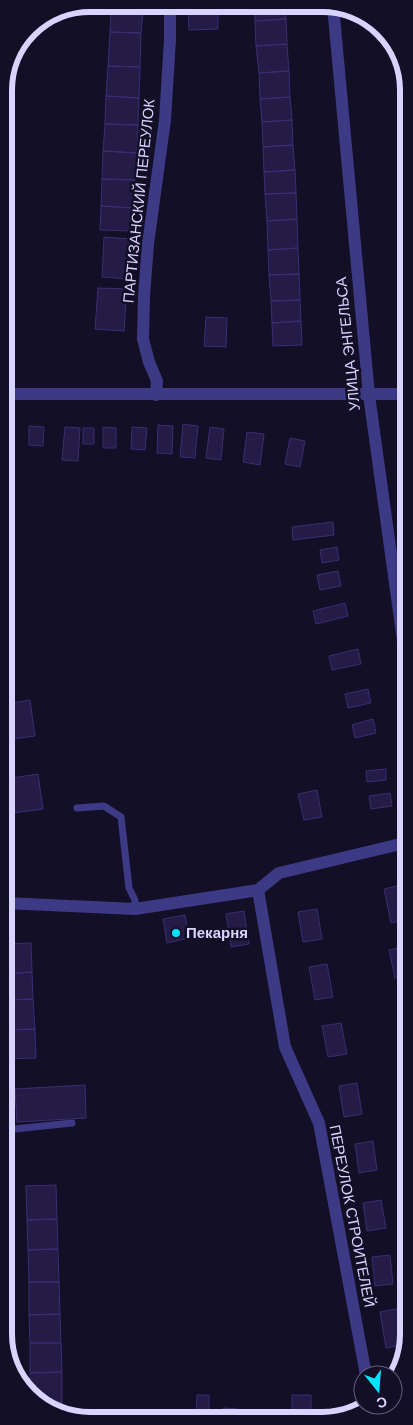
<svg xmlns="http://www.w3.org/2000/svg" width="413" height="1425" viewBox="0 0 413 1425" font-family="'DM Sans',sans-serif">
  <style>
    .building { fill: #241b47; stroke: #3b2d73 }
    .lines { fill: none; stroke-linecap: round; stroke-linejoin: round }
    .service { stroke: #3d3a85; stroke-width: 7 }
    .minor { stroke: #3d3a85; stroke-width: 12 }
    .poi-dot { fill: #00e5ff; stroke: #130f26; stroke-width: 2 }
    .labels { text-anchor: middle; stroke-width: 5; stroke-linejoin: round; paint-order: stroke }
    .street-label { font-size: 15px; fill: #d9d4ff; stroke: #130f26 }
    .poi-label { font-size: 15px; font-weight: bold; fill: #d9d4ff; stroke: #130f26; text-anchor: start }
    .rim { fill: none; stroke: #d9d4ff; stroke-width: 6 }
  </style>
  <rect width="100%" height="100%" fill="#130f26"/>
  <path class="building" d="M285,6L286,19L255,21L254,7Z
    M188,8H218V29L189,30Z
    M111,9H143L141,33L110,32Z
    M286,19L287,44L256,46L255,21Z
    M110,32L141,33L140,67L108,66Z
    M287,44L289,71L259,73L256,46Z
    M108,66L140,67L139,98L106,96Z
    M289,71L290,97L260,99L259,73Z
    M106,96L139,98L138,125L105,124Z
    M290,97L292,120L262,122L260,99Z
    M292,120L293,145L263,147L262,122Z
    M105,124L138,125L137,153L103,151Z
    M293,145L295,170L264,172L263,147Z
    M103,151L137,153L135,180L102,179Z
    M295,170L296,193L265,194L264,172Z
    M102,179L135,180L133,208L101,206Z
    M296,193L297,219L267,221L265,194Z
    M101,206L133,208L132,231L100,230Z
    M297,219L298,248L268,250L267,221Z
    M104,237L131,239L129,279L102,277Z
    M298,248L299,274L269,275L268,250Z
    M299,274L300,300L271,301L269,275Z
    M98,288L127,289L124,331L95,329Z
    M300,300L301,321L272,323L271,301Z
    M206,317L227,318L226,347L204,346Z
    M301,321L302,345L273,346L272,323Z
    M183,424L198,426L195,458L180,457Z
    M158,425L173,426L172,454L157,453Z
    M29,426L44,427L43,446L29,445Z
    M65,427L80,428L78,461L62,460Z
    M103,427L116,428V448H103Z
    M132,427L147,428L145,450L131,449Z
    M210,427L224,429L221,460L206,458Z
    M83,428H94V444H83Z
    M247,432L264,434L260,465L243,462Z
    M290,438L305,441L300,467L285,464Z
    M333,522L334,535L293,540L292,527Z
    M337,547L339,560L322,563L320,550Z
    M338,571L341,586L320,590L317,575Z
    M345,603L348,616L316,624L313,611Z
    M358,649L361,664L332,670L329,656Z
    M368,689L371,703L348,708L345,694Z
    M30,700L35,736L5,740V704Z
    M373,719L376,733L355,738L352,725Z
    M386,769V780L367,782L366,771Z
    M38,774L43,809L5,814V779Z
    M317,790L322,817L304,820L298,794Z
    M390,793L392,806L371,809L369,796Z
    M401,885L408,920L391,923L384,889Z
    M317,909L322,939L303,942L298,912Z
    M244,911L249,944L231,947L226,914Z
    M185,915L189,938L167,943L163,919Z
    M31,943L32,972L5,974V944Z
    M409,946V975L395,978L389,950Z
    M327,964L333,997L315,1000L309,967Z
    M32,972L33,999L5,1000V974Z
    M33,999L35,1029L5,1030V1000Z
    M409,1009V1038H405L399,1010Z
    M341,1023L347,1054L328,1057L322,1026Z
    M35,1029L36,1058L5,1059V1030Z
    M357,1083L362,1114L344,1117L339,1086Z
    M85,1085L86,1118L17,1122L15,1089Z
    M373,1141L377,1170L359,1173L355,1144Z
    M56,1185L57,1219L27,1220L26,1186Z
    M381,1200L386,1228L367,1231L363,1203Z
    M57,1219L58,1249L28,1250L27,1220Z
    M58,1249L59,1282H29L28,1250Z
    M390,1255L393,1284L375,1286L372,1257Z
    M29,1282H59L60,1314L29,1315Z
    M401,1308L407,1344L386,1348L380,1312Z
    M60,1314L61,1343H30L29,1315Z
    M30,1343H61L62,1372L30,1373Z
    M62,1372V1402L42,1403L31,1397L30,1373Z
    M197,1395H209V1417H196Z
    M292,1395H311V1420H292Z
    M62,1402L63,1414L42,1403Z
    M223,1408L238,1409V1420H223Z"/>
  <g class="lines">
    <path class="service" d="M77,808L104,806L121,817L129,888L135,900V909
      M5,1130L72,1123"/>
    <path class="minor" d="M333,6L369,395L408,677
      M4,392L13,394H408
      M156,395L157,381L149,362L143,339L144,296L148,244L165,120L170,39V8
      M258,890L285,1047L319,1123L366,1375
      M5,903L135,909L258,890L279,873L409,842"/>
  </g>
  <circle class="poi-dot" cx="176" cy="933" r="5"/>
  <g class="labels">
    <g class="street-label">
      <text transform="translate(139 201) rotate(-84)" y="5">ПАРТИЗАНСКИЙ ПЕРЕУЛОК</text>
      <text transform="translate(348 344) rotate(-96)" y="5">УЛИЦА ЭНГЕЛЬСА</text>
      <text transform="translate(352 1216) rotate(79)" y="5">ПЕРЕУЛОК СТРОИТЕЛЕЙ</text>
    </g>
    <g class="poi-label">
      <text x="186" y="938">Пекарня</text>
    </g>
  </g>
  <path d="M0 0H413V1425H0ZM90 12H322A78 78 0 0 1 400 90V1334A78 78 0 0 1 322 1412H90A78 78 0 0 1 12 1334V90A78 78 0 0 1 90 12Z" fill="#130f26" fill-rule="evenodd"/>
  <path class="rim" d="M90 12H322A78 78 0 0 1 400 90V1334A78 78 0 0 1 322 1412H90A78 78 0 0 1 12 1334V90A78 78 0 0 1 90 12Z"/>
  <g transform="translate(378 1390) rotate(163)"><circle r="24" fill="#130f26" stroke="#625e7d"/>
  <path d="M0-4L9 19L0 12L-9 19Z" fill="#00e5ff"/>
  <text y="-8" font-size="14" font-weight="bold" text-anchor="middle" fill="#d9d4ff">С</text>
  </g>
</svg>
